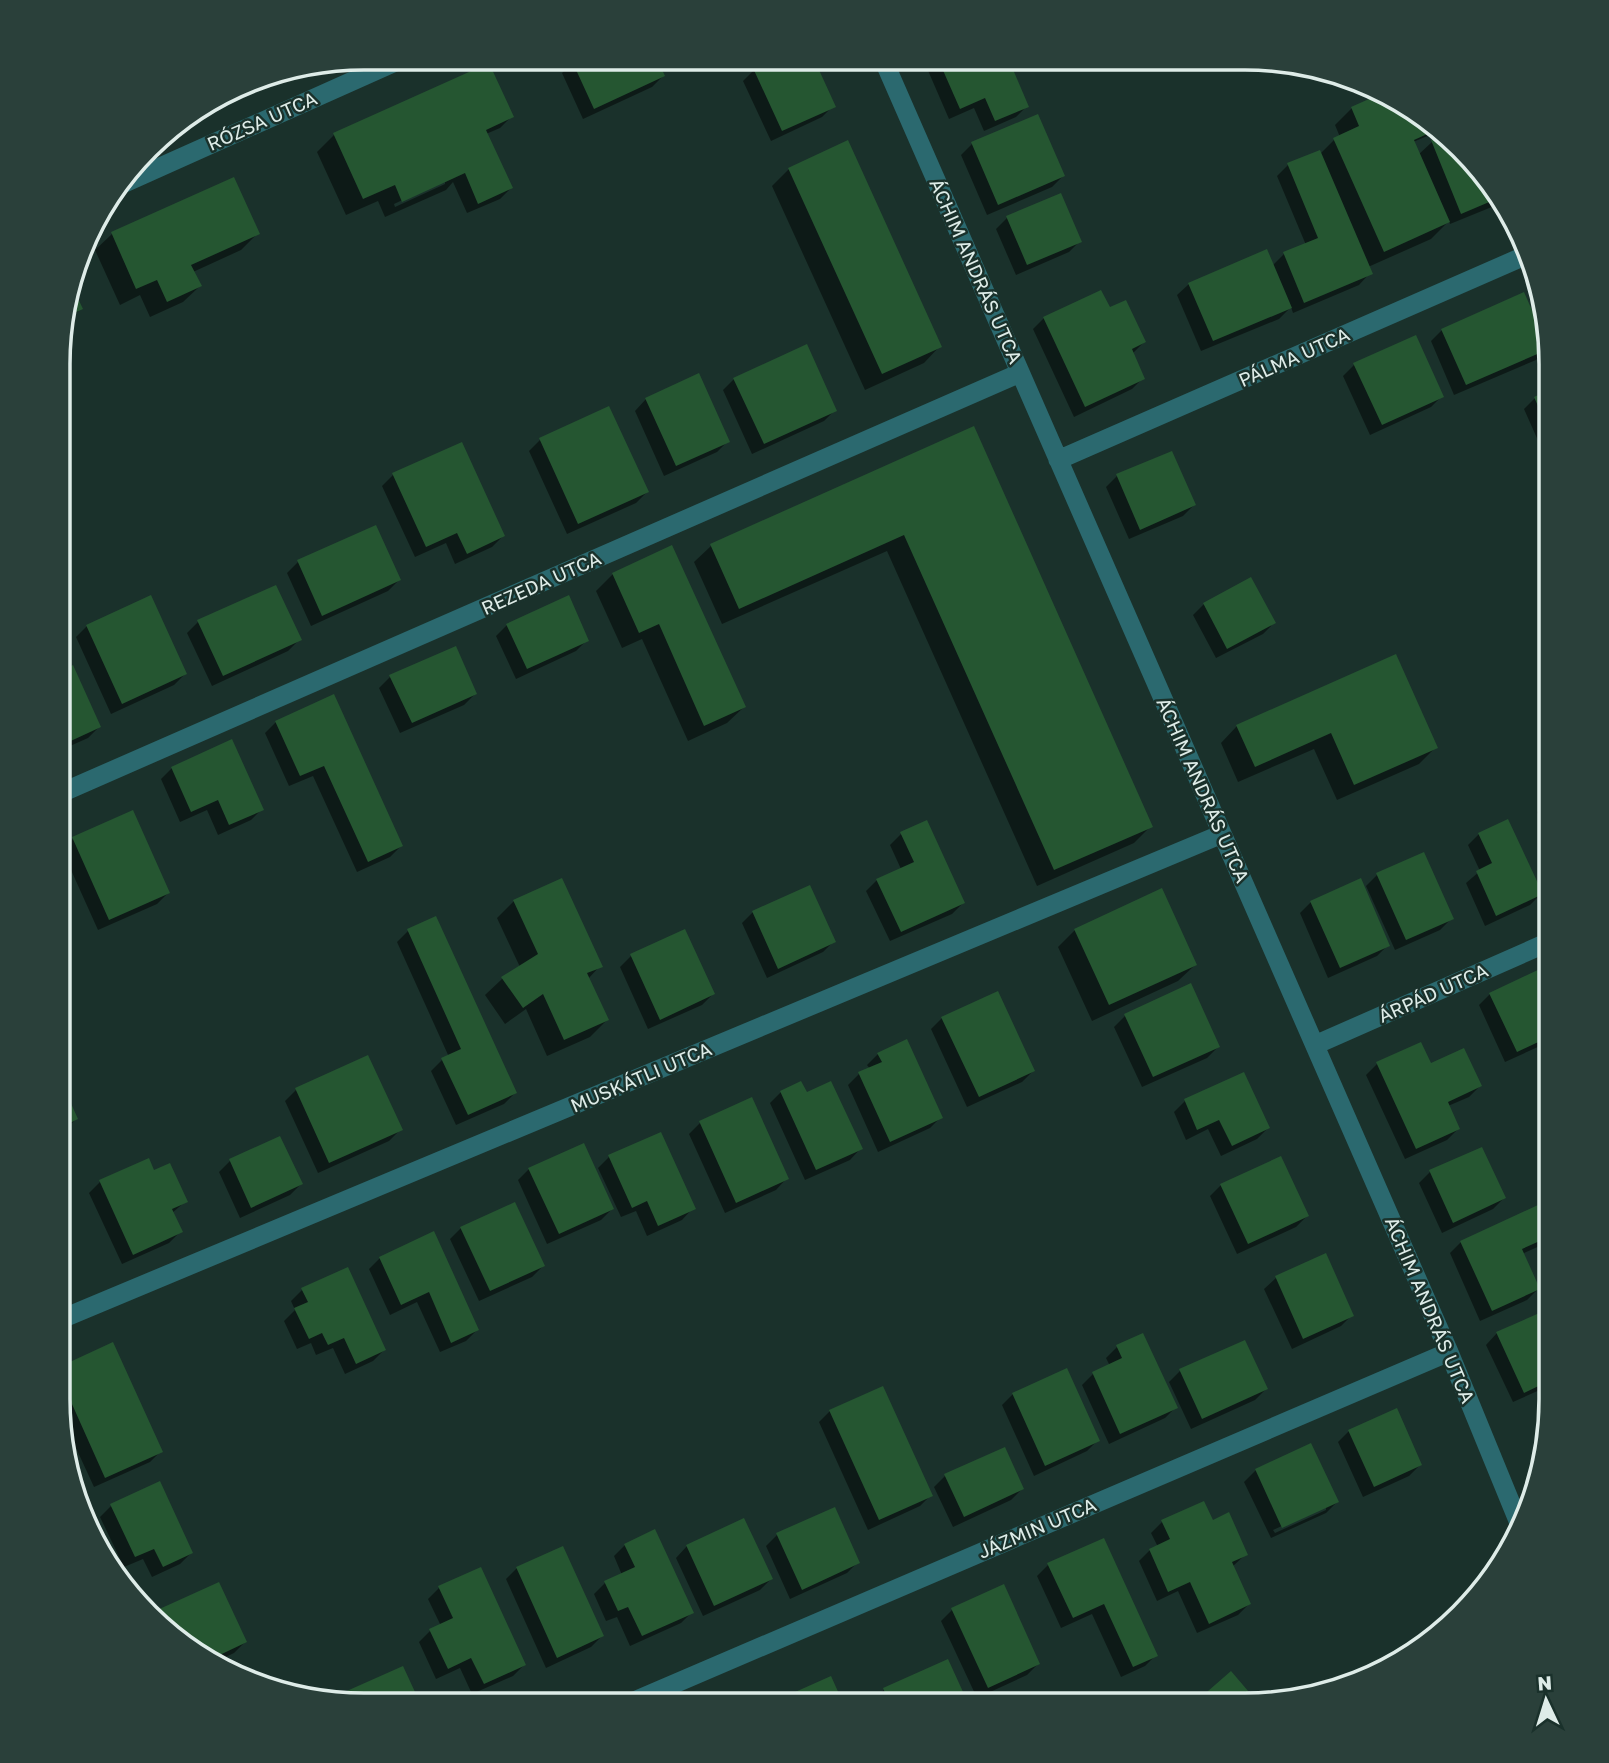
<svg xmlns="http://www.w3.org/2000/svg" width="1609" height="1763" viewBox="0 0 1609 1763" font-family="'Golos Text',sans-serif">
  <style>
    .shadow { fill: #0007; fill-rule: evenodd }
    .building { fill: #255631 }
    .lines { fill: none; stroke-linecap: round; stroke-linejoin: round }
    .minor { stroke: #2b696f; stroke-width: 19 }
    .labels { text-anchor: middle; stroke-width: 5; stroke-linejoin: round; paint-order: stroke }
    .street-label { font-size: 19px; fill: #deece8; stroke: #1a312b }
    .rim { fill: none; stroke: #deece8; stroke-width: 3.5 }
  </style>
  <rect width="100%" height="100%" fill="#1a312b"/>
  <path class="shadow" d="M570,58L655,59L663,76L652,87L583,119L562,73L572,63Z
    M779,59H812L833,106L822,117L771,141L743,81L754,70Z
    M923,59L1007,60L1027,106L1016,117L984,131L974,108L949,119Z
    M274,73L267,80L212,105L265,74Z
    M1349,85L1362,89L1353,93Z
    M1352,108L1415,109L1437,132L1413,142L1418,155L1432,142L1442,138L1440,134L1500,194L1504,202L1450,224L1449,221L1431,239L1368,267L1370,273L1359,285L1293,313L1291,307L1279,319L1201,351L1177,295L1189,284L1272,266L1284,254L1306,245L1277,176L1288,165L1320,154L1334,140L1340,137L1335,125Z
    M511,117L500,128L486,134L511,188L500,199L467,213L453,182L446,190L385,217L378,201L346,215L317,152L334,135ZM445,180V184L395,207L394,204Z
    M972,144L1063,176L1052,187L987,215L961,155Z
    M789,169L940,346L924,363L865,390L772,186Z
    M1007,218L1080,241L1069,252L1016,275L996,229Z
    M258,233L241,250L193,272L200,286L183,302L150,317L140,295L120,305L95,250L112,234Z
    M70,286L81,309L63,323L64,304Z
    M1044,318L1144,342L1132,354L1143,378L1132,389L1074,417L1033,329Z
    M1442,330L1547,349L1536,360L1454,395L1431,341Z
    M1550,350H1551V389L1539,362Z
    M1354,365L1442,396L1431,407L1370,435L1343,376Z
    M734,379L835,410L824,421L752,454L723,390Z
    M1551,391V441L1540,445L1524,409L1535,398Z
    M646,399L728,441L717,452L664,476L635,411Z
    M973,428L1151,826L1134,843L1037,886L887,551L722,624L694,562L711,546Z
    M540,440L647,492L636,503L567,534L529,451Z
    M393,475L503,536L492,547L455,564L446,543L415,557L382,486Z
    M1117,476L1194,505L1183,516L1129,539L1106,487Z
    M298,562L399,580L388,591L311,626L287,573Z
    M613,574L744,707L727,723L688,741L642,639L622,648L596,591Z
    M1204,604L1274,623L1263,634L1216,658L1193,615Z
    M198,622L299,640L288,651L212,686L187,633Z
    M507,625L587,640L576,651L516,679L496,636Z
    M87,626L185,674L174,685L111,714L76,637Z
    M1395,656L1436,747L1419,764L1337,800L1314,749L1238,782L1221,743L1237,726Z
    M72,668L99,727L88,738L61,750L62,673Z
    M390,677L475,694L464,705L400,733L379,688Z
    M333,696L401,846L390,857L357,872L313,776L289,786L265,733L276,722Z
    M172,768L262,809L251,820L218,835L207,810L180,822L161,779Z
    M1551,800V843L1537,812Z
    M132,812L168,893L157,904L98,930L62,850L73,839Z
    M901,834L963,903L952,914L890,941L866,891L877,880L901,869L890,845Z
    M1479,834L1541,894L1530,905L1485,926L1466,883L1480,871L1468,845Z
    M1377,875L1451,919L1440,930L1395,950L1366,886Z
    M514,901L600,966L588,979L607,1020L590,1037L547,1056L526,1009L505,1024L485,995L502,979L520,967L497,918Z
    M1311,902L1388,945L1377,956L1328,978L1300,913Z
    M753,912L834,941L823,952L767,978L742,923Z
    M1075,930L1195,965L1178,981L1092,1021L1058,947Z
    M408,931L515,1093L504,1104L456,1125L431,1071L442,1060L449,1057L397,942Z
    M631,956L713,994L702,1005L648,1029L620,967Z
    M1551,991V1041L1505,1062L1479,1005L1490,994Z
    M1125,1016L1218,1047L1207,1058L1142,1087L1114,1027Z
    M942,1018L1033,1071L1022,1082L967,1107L931,1029Z
    M878,1054L941,1117L930,1128L878,1152L848,1085L859,1074L870,1069L867,1065Z
    M367,1057L401,1129L389,1141L318,1173L285,1101L296,1090Z
    M1377,1064L1430,1065L1480,1086L1469,1097L1448,1106L1458,1129L1447,1140L1405,1159L1366,1075Z
    M1243,1074L1268,1128L1257,1139L1221,1156L1208,1129L1186,1140L1174,1112L1185,1101Z
    M60,1083L76,1119L60,1135Z
    M781,1092L806,1094L861,1148L850,1160L805,1180L770,1103Z
    M751,1099L787,1178L776,1190L725,1213L689,1134L700,1123Z
    M609,1157L693,1208L682,1220L647,1236L636,1211L621,1217L598,1168Z
    M230,1161L301,1184L290,1195L240,1218L219,1172Z
    M529,1169L612,1209L601,1220L547,1244L518,1180Z
    M1430,1172L1504,1198L1493,1209L1442,1233L1419,1183Z
    M100,1182L186,1201L172,1213L180,1232L169,1243L122,1264L89,1193Z
    M1221,1185L1307,1216L1296,1227L1237,1254L1210,1196Z
    M1551,1201V1241L1522,1254L1538,1289L1527,1300L1480,1321L1450,1253L1461,1242Z
    M461,1228L543,1266L532,1277L479,1301L450,1239Z
    M433,1234L477,1330L466,1341L440,1352L417,1302L390,1315L369,1269L380,1258Z
    M1325,1255L1352,1315L1341,1326L1292,1349L1264,1289L1276,1278Z
    M302,1290L384,1350L373,1361L345,1374L333,1348L316,1355L311,1343L297,1349L284,1321L295,1310L291,1301Z
    M1551,1309V1385L1513,1402L1486,1345L1497,1333Z
    M112,1344L161,1451L150,1462L94,1487L58,1409L59,1369Z
    M1117,1347L1176,1407L1165,1418L1109,1444L1082,1385L1093,1374L1110,1366L1106,1358Z
    M1180,1371L1266,1389L1255,1400L1191,1429L1169,1382Z
    M1013,1394L1098,1440L1087,1451L1034,1476L1002,1405Z
    M830,1411L931,1495L920,1506L868,1530L819,1422Z
    M1349,1431L1420,1465L1409,1476L1363,1497L1338,1442Z
    M1310,1445L1337,1502L1326,1513L1271,1538L1244,1482L1256,1470ZM1326,1506V1510L1275,1533L1273,1530Z
    M945,1476L1022,1489L1011,1500L953,1527L934,1487Z
    M111,1506L191,1553L180,1564L152,1577L143,1559L124,1567L100,1517Z
    M1162,1522H1212L1246,1554L1232,1567L1249,1604L1238,1615L1197,1633L1178,1591L1157,1601L1139,1561L1150,1550L1158,1547L1151,1533Z
    M777,1535L858,1562L847,1573L790,1599L766,1546Z
    M1103,1540L1156,1655L1145,1666L1121,1677L1092,1614L1061,1628L1037,1576L1048,1565Z
    M625,1545L692,1612L681,1623L630,1646L617,1617L606,1621L594,1594L605,1583L622,1575L614,1556Z
    M687,1546L771,1579L760,1590L703,1616L676,1558Z
    M517,1568L602,1636L591,1647L546,1668L506,1579Z
    M218,1584L245,1642L234,1653L211,1664L156,1613Z
    M439,1588L524,1665L513,1676L472,1694L460,1668L436,1679L419,1642L430,1631L441,1626L428,1599Z
    M952,1610L1038,1664L1027,1675L977,1698L941,1621Z
    M947,1661L967,1705H874L873,1701L884,1690Z"/>
  <path class="building" d="M576,58L657,59L665,76L594,109L572,61Z
    M774,59H814L836,107L782,131L753,68Z
    M938,59L1009,60L1029,107L995,121L985,98L960,109Z
    M489,63L514,117L486,130L513,188L478,204L465,173L402,202L395,185L363,199L333,133Z
    M1378,95L1415,109L1436,130L1414,140L1450,222L1384,252L1333,138L1359,126L1351,107Z
    M1038,114L1065,176L998,205L971,142Z
    M1442,136L1500,194L1501,197L1461,214L1431,140Z
    M848,140L942,347L882,374L788,168Z
    M1320,150L1373,274L1304,303L1283,252L1318,238L1287,163Z
    M234,177L260,234L191,265L202,286L167,302L157,280L136,289L111,232Z
    M1061,193L1082,242L1027,265L1006,216Z
    M1267,249L1292,308L1213,341L1188,283Z
    M71,284L83,309L63,318L64,304Z
    M1101,290L1110,307L1126,300L1146,342L1132,349L1145,379L1085,407L1043,317Z
    M1524,292L1549,349L1466,385L1441,329Z
    M1416,335L1444,397L1382,425L1353,363Z
    M807,344L837,411L764,444L733,378Z
    M699,373L730,442L676,466L645,398Z
    M1551,389V435L1534,397Z
    M609,406L649,492L578,524L539,438Z
    M974,426L1153,827L1054,870L904,535L739,609L710,544Z
    M462,442L505,536L467,554L457,533L426,547L392,473Z
    M1172,451L1196,505L1140,530L1116,474Z
    M376,525L401,580L322,616L297,560Z
    M672,545L746,707L704,726L659,624L639,633L612,573Z
    M1251,577L1276,623L1227,649L1203,603Z
    M276,585L302,640L223,676L197,620Z
    M151,595L187,674L122,704L86,625Z
    M569,595L589,641L527,669L506,624Z
    M456,646L477,694L412,723L389,675Z
    M1396,654L1438,748L1354,785L1331,733L1255,767L1236,725Z
    M73,665L101,727L62,745V671Z
    M334,694L403,846L368,862L324,766L300,776L275,721Z
    M232,739L264,810L229,825L218,800L191,812L171,767Z
    M133,810L170,893L109,920L72,837Z
    M1508,819L1543,894L1496,916L1476,871L1492,863L1478,833Z
    M927,820L965,903L901,932L876,879L914,862L900,832Z
    M1424,852L1454,919L1406,940L1376,873Z
    M562,878L603,967L587,973L609,1020L564,1040L543,994L523,1008L501,977L538,954L513,900Z
    M1361,878L1390,946L1340,968L1310,901Z
    M810,885L836,942L778,969L752,911Z
    M1162,888L1197,965L1109,1005L1074,929Z
    M436,916L517,1093L468,1115L441,1058L461,1049L407,929Z
    M685,929L715,994L660,1020L630,954Z
    M1542,968L1551,986V1036L1517,1052L1489,993Z
    M1191,983L1220,1047L1153,1077L1124,1014Z
    M998,991L1035,1071L979,1097L941,1017Z
    M907,1039L943,1118L890,1142L858,1072L882,1062L877,1053Z
    M1421,1042L1431,1063L1464,1048L1482,1086L1448,1102L1460,1129L1416,1149L1376,1062Z
    M368,1055L403,1130L329,1163L295,1088Z
    M1244,1072L1270,1128L1232,1146L1219,1120L1197,1130L1184,1099Z
    M60,1079L78,1119L60,1128Z
    M801,1081L807,1092L831,1081L863,1149L816,1170L780,1091Z
    M752,1097L789,1179L736,1203L699,1121Z
    M661,1132L696,1209L658,1226L647,1201L632,1208L608,1155Z
    M280,1136L303,1184L251,1208L229,1159Z
    M584,1143L614,1209L559,1234L528,1168Z
    M1482,1147L1506,1198L1453,1223L1429,1170Z
    M1281,1156L1309,1216L1248,1244L1220,1184Z
    M149,1158L154,1170L170,1163L188,1202L172,1209L183,1232L133,1255L99,1180Z
    M1551,1199V1236L1522,1249L1540,1289L1492,1311L1460,1241Z
    M515,1202L545,1266L490,1291L460,1227Z
    M434,1231L479,1330L451,1343L429,1292L401,1305L379,1257Z
    M59,1237L70,1261L59,1266Z
    M1326,1253L1354,1316L1303,1339L1275,1276Z
    M348,1267L386,1350L356,1364L344,1338L328,1345L322,1333L309,1339L294,1308L308,1302L301,1288Z
    M1551,1308V1380L1524,1393L1496,1332Z
    M1143,1333L1178,1408L1120,1434L1092,1372L1122,1358L1116,1345Z
    M1245,1340L1268,1389L1202,1419L1179,1369Z
    M113,1342L163,1452L105,1478L59,1375V1367Z
    M1067,1368L1100,1441L1045,1466L1012,1393Z
    M883,1386L933,1496L879,1520L829,1410Z
    M1397,1408L1422,1465L1374,1487L1348,1430Z
    M1311,1443L1339,1502L1282,1528L1255,1469Z
    M1005,1447L1024,1489L964,1517L944,1474Z
    M160,1481L193,1553L163,1567L154,1549L135,1557L110,1504Z
    M1204,1501L1213,1520L1229,1512L1248,1555L1232,1562L1251,1604L1209,1624L1190,1582L1168,1592L1149,1549L1170,1539L1161,1520Z
    M835,1507L860,1563L802,1590L776,1533Z
    M744,1518L773,1579L714,1606L686,1545Z
    M655,1529L694,1613L642,1636L628,1607L618,1611L604,1581L635,1567L624,1544Z
    M1104,1538L1158,1656L1133,1667L1104,1604L1073,1618L1047,1563Z
    M563,1546L604,1636L557,1658L516,1567Z
    M481,1567L526,1665L484,1684L471,1658L448,1669L429,1629L453,1618L438,1586Z
    M219,1582L247,1642L207,1661L155,1611Z
    M1004,1584L1040,1664L988,1688L951,1608Z
    M948,1659L969,1705H890L883,1688Z
    M403,1666L421,1705H344L333,1701L331,1698Z
    M1231,1671L1260,1705H1192Z
    M831,1676L844,1705H766Z"/>
  <g class="lines">
    <path class="minor" d="M883,59L1449,1352L1519,1523
      M120,185L404,58
      M1058,460L1529,254
      M61,793L1020,373
      M1315,1045L1551,941
      M59,1320L1222,834
      M625,1705L1449,1352"/>
  </g>
  <g class="labels">
    <g class="street-label">
      <text transform="translate(262 121) rotate(-24)" y="7">RÓZSA UTCA</text>
      <text transform="translate(976 271) rotate(66)" y="7">ÁCHIM ANDRÁS UTCA</text>
      <text transform="translate(1294 357) rotate(-24)" y="7">PÁLMA UTCA</text>
      <text transform="translate(541 583) rotate(-24)" y="7">REZEDA UTCA</text>
      <text transform="translate(1203 790) rotate(66)" y="7">ÁCHIM ANDRÁS UTCA</text>
      <text transform="translate(1433 993) rotate(-24)" y="7">ÁRPÁD UTCA</text>
      <text transform="translate(641 1077) rotate(-23)" y="7">MUSKÁTLI UTCA</text>
      <text transform="translate(1430 1310) rotate(67)" y="7">ÁCHIM ANDRÁS UTCA</text>
      <text transform="translate(1037 1528) rotate(-23)" y="7">JÁZMIN UTCA</text>
    </g>
  </g>
  <path d="M0 0H1609V1763H0ZM364 70H1245A294 294 0 0 1 1539 364V1399A294 294 0 0 1 1245 1693H364A294 294 0 0 1 70 1399V364A294 294 0 0 1 364 70Z" fill="#2a403a" fill-rule="evenodd"/>
  <path class="rim" d="M364 70H1245A294 294 0 0 1 1539 364V1399A294 294 0 0 1 1245 1693H364A294 294 0 0 1 70 1399V364A294 294 0 0 1 364 70Z"/>
  <g transform="translate(1546 1700) rotate(356)" stroke="#1a312b" stroke-width="5" paint-order="stroke">
  <path d="M0-5L12 26L0 18L-12 26Z" fill="#deece8"/>
  <text y="-10" font-size="19" font-weight="bold" text-anchor="middle" fill="#deece8">N</text>
  </g>
</svg>
